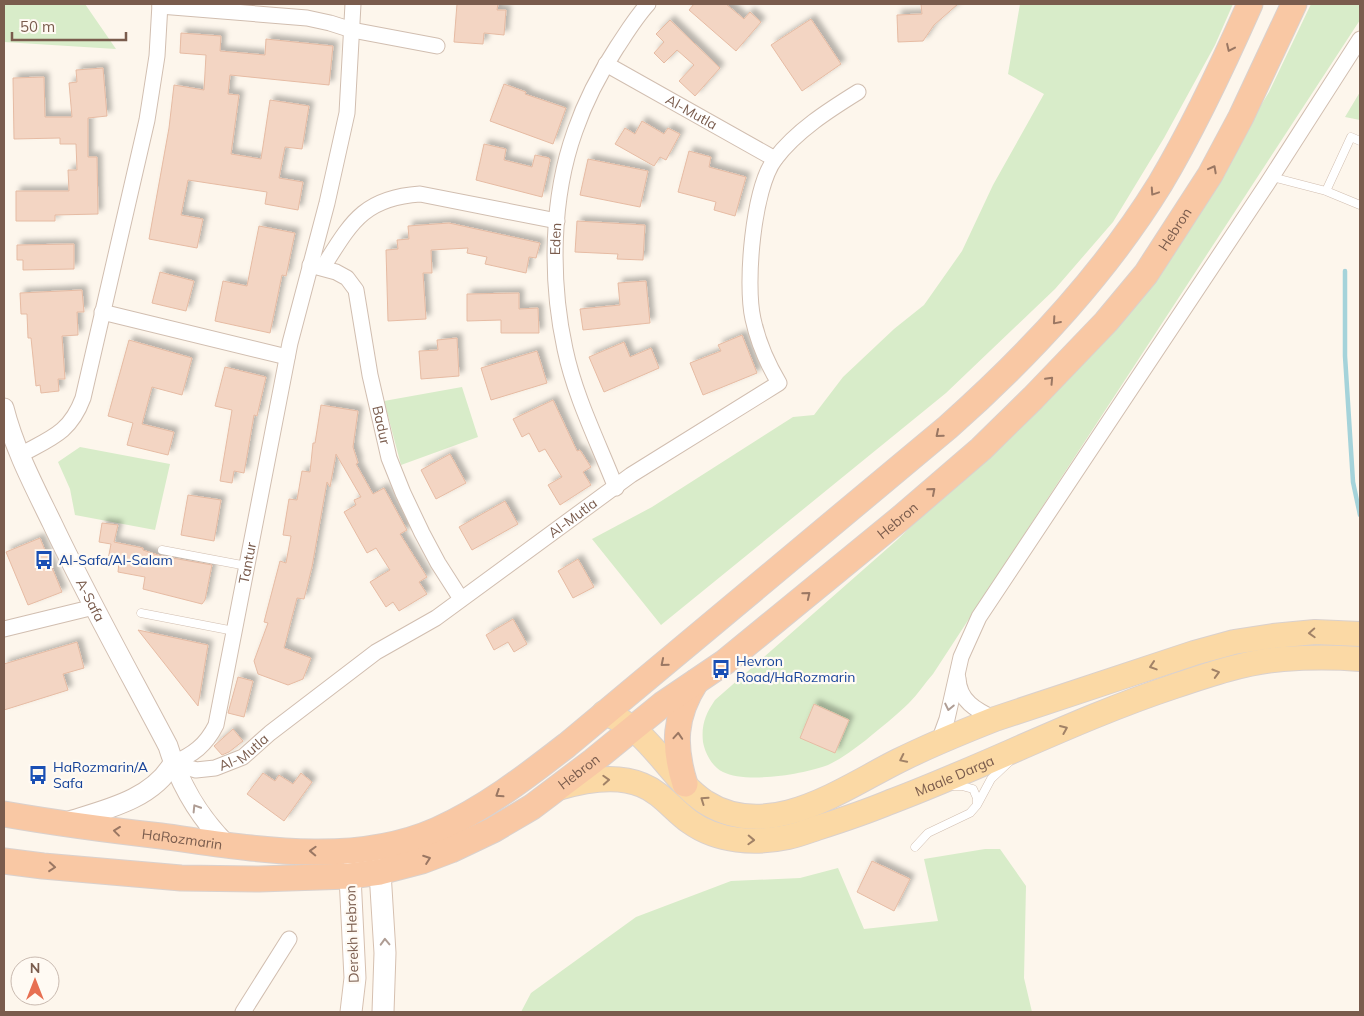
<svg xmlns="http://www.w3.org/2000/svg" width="1364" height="1016" viewBox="0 0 1364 1016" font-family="Mulish,sans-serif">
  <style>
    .green { fill: #d8ecc9 }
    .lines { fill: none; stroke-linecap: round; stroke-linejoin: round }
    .stream { stroke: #a5d3da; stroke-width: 4.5 }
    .building { fill: #f3d5c3; stroke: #e6bba3; filter: url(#shadow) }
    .service-casing { stroke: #d1beb0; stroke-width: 9 }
    .minor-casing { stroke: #d1beb0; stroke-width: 17 }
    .tertiary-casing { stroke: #d1beb0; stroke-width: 21 }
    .secondary-casing { stroke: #d6c0b0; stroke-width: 23 }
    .primary-casing { stroke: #dad1cd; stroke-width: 26 }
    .trunk-casing { stroke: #dad1cd; stroke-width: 27 }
    .service { stroke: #fff; stroke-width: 8 }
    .minor { stroke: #fff; stroke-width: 15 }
    .tertiary { stroke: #fff; stroke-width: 19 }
    .secondary { stroke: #fff; stroke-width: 21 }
    .primary { stroke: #fbd9a5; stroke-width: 24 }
    .trunk { stroke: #f9c8a4; stroke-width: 25 }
    .oneway { stroke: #9a7763 }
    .oneway2 { stroke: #a18267 }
    .oneway3 { stroke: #af9d94 }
    .labels { text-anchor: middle; stroke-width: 4.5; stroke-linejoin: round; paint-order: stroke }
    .street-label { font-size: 14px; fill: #7a5c4d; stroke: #fffaf3 }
    .transit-label { font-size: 14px; fill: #164399; stroke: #fffaf3; text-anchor: start }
  </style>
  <defs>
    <filter id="shadow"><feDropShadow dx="4.5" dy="-4.5" stdDeviation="2.5" flood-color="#0004"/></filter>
  </defs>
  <rect width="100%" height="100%" fill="#fdf6ec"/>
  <path class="green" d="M4,4H85L116,49L4,42Z
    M1020,4H1233L1215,45L1164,138L1113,222L1055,289L946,393L661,625L592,539L652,507L793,417L814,415L843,377L894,329L924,305L962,251L993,185L1044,94L1008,74Z
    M1311,4H1360V20L933,674C925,683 918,694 909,703C896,716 880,728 866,740C854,749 841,759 828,765C805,774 746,784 723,772C712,767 705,753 703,742C701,725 706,713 715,700L897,540L1092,353L1156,279L1269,92Z
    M1360,92V120L1345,117Z
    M462,387L478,437L401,465L384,401Z
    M80,447L170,464L155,530L75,515L70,489L58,462Z
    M985,849H1000L1026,886L1024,978L1032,1012H521L531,993L636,917L731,881L800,878L838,868L864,929L938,921L924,859Z"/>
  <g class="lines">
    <path class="stream" d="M1345,271V356L1353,482L1360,515"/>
  </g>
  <path class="building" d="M457,4H498L497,10H506L504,35L484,33L483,44L454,42Z
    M694,4H726L744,19L750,12L761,22L736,51L689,10Z
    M921,4H958L934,25L923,41L898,42L897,15L922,14Z
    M811,19L841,64L802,91L771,45Z
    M670,20L720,68L695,96L679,81L694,65L677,50L664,63L654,53L664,42L656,34Z
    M181,33L221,36L220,51L265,55L266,39L333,46L329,85L230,75L228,94L239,95L231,154L261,159L270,100L309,106L302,149L285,147L279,178L303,182L298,210L265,204L267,192L188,180L181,215L203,219L197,248L149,239L169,128L174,85L204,90L206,55L180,53Z
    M103,68L107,116L88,118V157H97L98,214L55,215V221H16V191H69L68,170H77L76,144H60V138L14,139L13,78L44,77L45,117H72L69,83L77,82L76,70Z
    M504,84L526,92L525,94L566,108L553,144L490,121Z
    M642,121L664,134L668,128L680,134L666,160L660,157L654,166L615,144L625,128L635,134Z
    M484,144L506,149L504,160L532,167L535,155L549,158L550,160L542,197L476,180Z
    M689,151L711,157L709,167L746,177L735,216L714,210L716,202L678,192Z
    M588,159L648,171L640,207L580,195Z
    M577,221L645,225L643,260L617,259L618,254L575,252Z
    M449,223L540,243L536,258L529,257L526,273L485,264L487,257L467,253L468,248L431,250L432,273H423L426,319L388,321L386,250L398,249L397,240L409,239L408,226Z
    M259,226L295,233L286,276L282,275L270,333L215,321L223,281L247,286Z
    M74,244V269L23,270V260H17V245Z
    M160,272L194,281L186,311L152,303Z
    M646,281L650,323L583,330L580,309L620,305L618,283Z
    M82,290L84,312H77L78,335L62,336L65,379H58L59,391L41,393L40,385L36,386L31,338H28L27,314H21L20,293Z
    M519,293V309L538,308L539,333H501V320L467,321V294Z
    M742,335L757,373L703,395L690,363L721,351L718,345Z
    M457,338L459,376L421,379L419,351L438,350L437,340Z
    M129,340L192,358L182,395L152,387L142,424L174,432L168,455L127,445L133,423L108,416Z
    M624,342L630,357L651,348L659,368L604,392L589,357Z
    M537,351L547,383L491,400L481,368Z
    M225,367L266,377L257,416L254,415L244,473L234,471L232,483L220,481L232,410L215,406Z
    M553,400L577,451L580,450L591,467L583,472L591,485L560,505L548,485L562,477L545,449L539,452L529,433L522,437L513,419Z
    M321,405L358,411L353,447L358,463L356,464L373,494L384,488L407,530L400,534L427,577L419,582L427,594L399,611L393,602L386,607L370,582L390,570L376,548L367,553L344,512L356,505L354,500L361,497L336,454L330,487L327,482L312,567L304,599L297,598L284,648L311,658L303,679L288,685L258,674L254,661L268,623L264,622L280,561L286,563L291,536L283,535L289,499L297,500L302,471L310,472L313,443H315Z
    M450,454L466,483L436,499L421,470Z
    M188,495L221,500L214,541L181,535Z
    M505,501L518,524L472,550L459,527Z
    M102,523L118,525L114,542L143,548V550L161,556L212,565L205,600L202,604L143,589L145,577L118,572L119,562L108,560L111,544L99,542Z
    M40,538L62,592L28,605L6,552Z
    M578,559L594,587L573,598L558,571Z
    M513,619L527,644L514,652L508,642L494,650L486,635Z
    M138,630L208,645L198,706Z
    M77,642L84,668L63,674L68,690L4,710V664Z
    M238,677L253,681L244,717L228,713Z
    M814,704L849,720L835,753L800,738Z
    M233,729L243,741L229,752L222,755L214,746Z
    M263,773L275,781L279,775L293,784L301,773L312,782L284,821L247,794Z
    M872,861L910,879L894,911L857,892Z"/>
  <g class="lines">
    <g class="service-casing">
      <path id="service" d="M1360,141L1351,137L1326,191L1360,205
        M1272,177L1326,191
        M162,550L247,566
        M141,613L234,631
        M952,786H962L973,789L977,798V803
        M915,847L928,833L970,813L977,805L991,779L1009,762"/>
    </g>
    <g class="minor-casing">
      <g id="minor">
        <path d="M160,6L307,18L330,23L352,30L437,46"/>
        <path id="s1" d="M606,64L775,159"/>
        <path id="s2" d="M310,265L336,272L347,278L356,290L370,375L389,458L403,493L422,533L438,563L461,599"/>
        <path d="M323,267C351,223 363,198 420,194L557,221"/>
        <path d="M102,312L287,357"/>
        <path d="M20,455C51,438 70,433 83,398L147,120L157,56L160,4"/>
        <path id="s3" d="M616,488C598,442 575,397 565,349C550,280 551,198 575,131C585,102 600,73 617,47C627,32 636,17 648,4"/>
        <path d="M4,629L94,607"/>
        <path d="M958,678C959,701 976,710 995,719"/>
        <path d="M939,741L947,719L961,657L979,617L1267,184L1360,39"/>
        <path id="s4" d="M173,763L196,770L215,768L243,757L270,733L376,652L436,618L631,475L779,383C767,363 758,342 753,319C745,284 753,188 775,159C796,131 829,110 858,92"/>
        <path id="s5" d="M173,763C193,755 206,745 216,725L290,343L327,203L347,113L353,4"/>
        <path d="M243,1012L289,939"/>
      </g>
    </g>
    <g class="tertiary-casing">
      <g id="tertiary">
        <path id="s6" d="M4,408C14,448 34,486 52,523C88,599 129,672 168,746C180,785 198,816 227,845"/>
        <path d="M66,822C104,810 152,800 173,763"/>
      </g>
    </g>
    <g class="secondary-casing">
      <path id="secondary" d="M351,1012L355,978L350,876L362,849L380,872L385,953L383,1012"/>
    </g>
    <g class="primary-casing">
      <g id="primary">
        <path d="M604,713C649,727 668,777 705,802C769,843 842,789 898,761C930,745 962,732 995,719L1194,653L1234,642L1273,636L1315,632L1360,634"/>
        <path id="s7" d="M558,788C585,780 616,774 642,785C662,793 673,810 690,822C718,842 755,844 788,837C798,835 808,831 817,828C842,820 866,812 890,802C986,766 1078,718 1175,686C1210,674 1246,662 1283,659C1309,657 1335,657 1360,659"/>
      </g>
    </g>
    <g class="trunk-casing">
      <g id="trunk">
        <path d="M685,784C673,746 674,716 696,682"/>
        <path id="s8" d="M4,814C56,823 108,830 161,836C250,848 351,868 437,830C484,809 526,777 567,745L948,427C1028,356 1104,275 1160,184C1194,127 1223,65 1250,4"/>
        <path id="s9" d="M4,861L43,866L181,878L259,879L350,876L380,872L422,861L451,850L493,830L532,807L593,761L663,704L725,662L902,517L981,449L1033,398L1106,322L1146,274L1210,175L1241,117L1294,4"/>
      </g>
    </g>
    <use href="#service" class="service"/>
    <use href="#minor" class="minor"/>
    <use href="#tertiary" class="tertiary"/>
    <use href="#secondary" class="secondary"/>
    <use href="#primary" class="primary"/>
    <use href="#trunk" class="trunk"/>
  </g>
  <defs><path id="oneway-chevron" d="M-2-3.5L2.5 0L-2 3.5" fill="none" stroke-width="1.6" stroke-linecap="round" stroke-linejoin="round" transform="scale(1.25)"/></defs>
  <g class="oneway">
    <use href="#oneway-chevron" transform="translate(1230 48) rotate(115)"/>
    <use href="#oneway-chevron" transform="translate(1213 169) rotate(-62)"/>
    <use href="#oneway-chevron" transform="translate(1154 192) rotate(124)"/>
    <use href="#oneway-chevron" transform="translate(1056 321) rotate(131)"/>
    <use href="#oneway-chevron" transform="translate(1050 380) rotate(-47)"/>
    <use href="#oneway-chevron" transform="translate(939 434) rotate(140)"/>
    <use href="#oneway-chevron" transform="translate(932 491) rotate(-41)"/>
    <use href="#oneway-chevron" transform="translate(807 595) rotate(-39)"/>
    <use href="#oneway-chevron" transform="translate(664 663) rotate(140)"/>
    <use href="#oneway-chevron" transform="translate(678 736) rotate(-86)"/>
    <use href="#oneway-chevron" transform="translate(499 794) rotate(147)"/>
    <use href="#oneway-chevron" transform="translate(117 831) rotate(-173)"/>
    <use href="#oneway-chevron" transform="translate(313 851) rotate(-178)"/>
    <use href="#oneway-chevron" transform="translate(427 859) rotate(-20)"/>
    <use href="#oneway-chevron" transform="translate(52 867) rotate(5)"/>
  </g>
  <g class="oneway2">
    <use href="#oneway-chevron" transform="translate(1312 633) rotate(177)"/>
    <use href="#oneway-chevron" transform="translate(1153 666) rotate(162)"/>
    <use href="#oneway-chevron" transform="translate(1216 673) rotate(-16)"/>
    <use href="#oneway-chevron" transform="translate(1064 729) rotate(-23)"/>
    <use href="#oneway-chevron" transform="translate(903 759) rotate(154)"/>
    <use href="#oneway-chevron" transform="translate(606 780) rotate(-3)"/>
    <use href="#oneway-chevron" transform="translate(704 800) rotate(-145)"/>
    <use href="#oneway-chevron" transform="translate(751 840) rotate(2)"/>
  </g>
  <g class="oneway3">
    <use href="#oneway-chevron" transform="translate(949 707) rotate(102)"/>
    <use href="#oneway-chevron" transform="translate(196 808) rotate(-122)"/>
    <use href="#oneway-chevron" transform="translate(385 942) rotate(-92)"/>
  </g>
  <defs>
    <g id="bus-bare" transform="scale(1.5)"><path d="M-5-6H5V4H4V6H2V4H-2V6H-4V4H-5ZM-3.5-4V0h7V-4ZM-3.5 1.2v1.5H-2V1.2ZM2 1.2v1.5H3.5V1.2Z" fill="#1a4fb4" stroke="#fffaf3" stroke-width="2.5" paint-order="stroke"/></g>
  </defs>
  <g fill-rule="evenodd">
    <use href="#bus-bare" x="44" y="560"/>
    <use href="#bus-bare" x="721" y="669"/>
    <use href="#bus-bare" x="38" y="775"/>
  </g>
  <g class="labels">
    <g class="street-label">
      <text dy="5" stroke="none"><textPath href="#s1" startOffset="98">Al-Mutla</textPath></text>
      <text dy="5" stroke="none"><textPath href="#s9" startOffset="1412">Hebron</textPath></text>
      <text dy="5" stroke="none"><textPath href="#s3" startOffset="259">Eden</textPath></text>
      <text dy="5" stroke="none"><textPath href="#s2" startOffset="192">Badur</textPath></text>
      <text dy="5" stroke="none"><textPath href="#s4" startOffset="481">Al-Mutla</textPath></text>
      <text dy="5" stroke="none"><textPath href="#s9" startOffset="1008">Hebron</textPath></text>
      <text dy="5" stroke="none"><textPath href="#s5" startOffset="224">Tantur</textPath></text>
      <text dy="5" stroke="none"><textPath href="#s6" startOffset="211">A-Safa</textPath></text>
      <text dy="5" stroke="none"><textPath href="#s4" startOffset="76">Al-Mutla</textPath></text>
      <text dy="5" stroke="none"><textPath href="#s9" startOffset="602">Hebron</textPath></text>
      <text dy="5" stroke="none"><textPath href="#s7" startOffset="426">Maale Darga</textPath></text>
      <text dy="5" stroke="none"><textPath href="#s8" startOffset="180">HaRozmarin</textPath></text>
      <text transform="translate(352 934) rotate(-92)" y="5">Derekh Hebron</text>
    </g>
    <g class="transit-label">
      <text x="59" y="565">Al-Safa/Al-Salam</text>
      <text x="736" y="666">Hevron<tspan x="736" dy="16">Road/HaRozmarin</tspan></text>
      <text x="53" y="772">HaRozmarin/A<tspan x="53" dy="16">Safa</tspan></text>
    </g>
  </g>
  <rect width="1364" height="1016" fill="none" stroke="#7a5c4d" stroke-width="10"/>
  <g transform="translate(35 981)"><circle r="24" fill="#fffaf3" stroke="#cabbb1"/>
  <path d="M0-4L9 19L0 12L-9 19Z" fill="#e76f51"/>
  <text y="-8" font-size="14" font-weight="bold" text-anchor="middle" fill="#7a5c4d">N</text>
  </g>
  <path d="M12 32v8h114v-8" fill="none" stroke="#7a5c4d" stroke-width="2.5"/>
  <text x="20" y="32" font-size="15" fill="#7a5c4d" stroke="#fffaf3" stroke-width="4" paint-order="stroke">50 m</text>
</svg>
